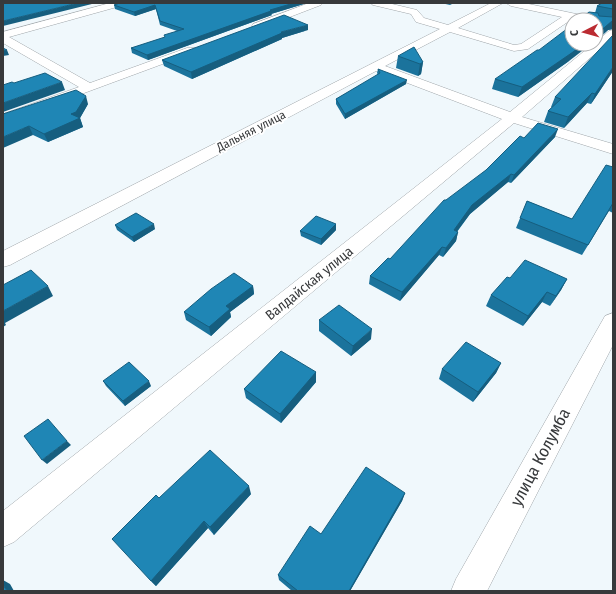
<svg xmlns="http://www.w3.org/2000/svg" width="616" height="594" viewBox="0 0 616 594" font-family="'Fira Sans Condensed',sans-serif">
  <style>
    .lines { fill: none; stroke-linecap: round; stroke-linejoin: round }
    .minor-casing { stroke: #a0a6aa; stroke-width: 1 }
    .minor { fill: #fff; fill-rule: evenodd }
    .wall { fill: #1b739c }
    .shaded-wall { fill: #165e7f }
    .building { fill: #1f86b5; stroke: #165e7f }
    .labels { text-anchor: middle; stroke-width: 4; stroke-linejoin: round; paint-order: stroke }
    .far-street-label { font-size: 12px; fill: #37393b; stroke: #fff }
    .street-label { font-size: 14px; fill: #37393b; stroke: #fff }
    .near-street-label { font-size: 17px; fill: #37393b; stroke: #fff }
  </style>
  <rect width="100%" height="100%" fill="#f0f8fc"/>
  <g class="lines">
    <g class="minor-casing">
      <path id="minor" d="M110,3H126L124,5L9,37L90,83L187,48H195L197,50L195,52L3,123V114L79,87L3,43V32Z
        M309,3H323L321,5L261,28H253L252,26L253,24Z
        M371,3H388L417,10L424,18L448,25L491,3H503L458,28L514,45L521,44L562,17L511,6L506,3H524L581,15L583,17L581,19H572L528,49L514,51L450,32L385,66L510,112L593,44H596V42L609,31L613,30V38L522,117L613,144V154L514,123L14,542L3,547V511L502,119L376,71L10,265L3,267V251L440,29L416,22L411,14L373,5Z
        M613,313V345L487,591H451L456,579L605,316Z"/>
    </g>
    <use href="#minor" class="minor"/>
  </g>
  <path class="wall" d="M120,3H307L271,14L272,15L148,60L132,53L131,48L165,38L177,31L160,25L156,9L135,16L115,9L114,5Z
    M441,3H454L450,5Z
    M613,3V29L608,30L596,41V20L595,13L597,6Z
    M308,30L282,38V39L192,79L164,66L162,60Z
    M398,56L423,62L421,74L418,76L396,68Z
    M569,61L518,97L492,89L495,79Z
    M378,69L406,84L345,119L336,104V99L378,75L377,73Z
    M613,71L591,104L587,103L564,128L544,122L548,111L552,107H551L555,97Z
    M88,104L80,118L83,127L48,142L33,135L3,114Z
    M555,137L511,183L508,182L470,214L457,232H458L456,241L443,257L439,255L400,301L369,284L370,276L390,259L486,170L524,138Z
    M613,167V213L609,211L582,255L516,228L527,201L572,219Z
    M336,224V230L321,245L301,236L300,231Z
    M115,225L155,229L134,242L117,230Z
    M510,278L567,279L561,290L550,306L542,302L523,326L486,306L491,295Z
    M253,286L254,294L230,312L231,317L211,336L186,320L184,312Z
    M319,320L371,339L351,356L319,331Z
    M501,363L496,373L473,402L439,379L442,369Z
    M316,372V382L281,423L246,398L244,389Z
    M103,381L151,386L125,406L106,386Z
    M405,493L402,501L350,591H292L279,580L278,575L321,534Z
    M251,494L214,535L208,528L156,586L151,581L159,498Z"/>
  <path class="shaded-wall" d="M78,3H96L3,26V21Z
    M294,3H307L271,14L272,15L148,60L147,55L270,10Z
    M155,5L156,9L135,16L134,12Z
    M612,21H613V29L608,30L596,41V34Z
    M308,25V30L282,38V39L192,79L191,72L281,32Z
    M583,44H591L569,61L518,97L522,87Z
    M7,50L9,55L3,56V51Z
    M423,62L421,74L418,76L420,64Z
    M613,67V71L591,104L595,94Z
    M407,80L406,84L345,119V114Z
    M62,82L65,90L3,112V103Z
    M592,93L587,103L564,128L568,117Z
    M86,96L88,104L80,118L83,127L48,142L44,134L71,114Z
    M29,126L33,135L3,148V137Z
    M558,129L555,137L511,183L514,175Z
    M511,174L508,182L470,214L451,239L454,230L472,205Z
    M154,224L155,229L134,242L132,237Z
    M336,224V230L321,245V239Z
    M458,232L456,241L443,257L446,248Z
    M442,247L439,255L400,301L402,292Z
    M567,279L561,290L550,306L556,296Z
    M48,286L53,296L5,323L6,325L3,327V311Z
    M253,286L254,294L230,312L231,317L211,336L209,327L226,306Z
    M547,292L542,302L523,326L528,316Z
    M372,329L371,339L351,356L353,346Z
    M501,363L496,373L473,402L478,392Z
    M316,372V382L281,423L280,414Z
    M149,381L151,386L125,406L123,401Z
    M67,441L71,445L47,464L42,460Z
    M249,486L251,494L214,535L210,527Z
    M405,493L402,501L350,591H349Z
    M204,521L208,528L156,586L151,581Z
    M3,580L10,584L14,591H7L3,585Z"/>
  <path class="building" d="M3,3H78L3,21Z
    M120,3H294L270,10L271,11L147,55L131,48L165,37L164,35L184,29L160,21L155,5L134,12L114,5Z
    M602,3H613V9L597,6Z
    M589,12L598,13L599,16L613,17V21H612L598,33L596,34V20H579Z
    M284,15L308,25L281,32L282,33L191,72L162,60Z
    M572,25V44H583L573,52L522,87L495,79L537,50H539Z
    M613,35V67L595,94L592,93L568,117L548,111L561,99L555,97Z
    M414,47L423,62L420,64L398,56Z
    M3,48L7,50L3,51Z
    M378,69L407,80L345,114L336,99L380,73Z
    M45,73L62,82L3,103V85L12,82L14,83Z
    M76,90L86,96L76,112L71,114L80,118L44,134L29,126L3,137V114Z
    M538,123L558,129L514,175L511,174L472,205L454,230L458,232L446,248L442,247L402,292L370,276L388,258L390,259L444,200H446L486,170L520,136L524,138Z
    M606,165L613,167V203L588,245L520,218L527,201L572,219Z
    M136,213L154,224L132,237L115,225Z
    M316,216L336,224L321,239L300,231Z
    M525,260L567,279L556,296L547,292L528,316L491,295L507,277L510,278Z
    M31,270L48,286L3,311V285Z
    M234,273L253,286L226,306L230,309L209,327L184,312L211,289Z
    M339,305L372,329L353,346L319,320Z
    M466,342L501,363L478,392L442,369Z
    M281,351L316,372L280,414L244,389Z
    M129,362L149,381L123,401L103,381Z
    M48,419L67,441L42,460L24,436Z
    M210,450L249,486L210,527L204,521L151,581L112,539L156,495L159,498Z
    M366,467L405,493L349,591H298L278,575L310,526L321,534Z
    M3,585L7,591H3Z"/>
  <g class="labels">
    <g class="far-street-label">
      <text transform="translate(251 131) rotate(-27)" y="4">Дальняя улица</text>
    </g>
    <g class="street-label">
      <text transform="translate(309 283) rotate(-39)" y="5">Валдайская улица</text>
    </g>
    <g class="near-street-label">
      <text transform="translate(540 457) rotate(-62)" y="6">улица Колумба</text>
    </g>
  </g>
  <rect width="616" height="594" fill="none" stroke="#37393b" stroke-width="8"/>
  <g transform="translate(584 32) rotate(264)"><circle r="19" fill="#ffffff" stroke="#afb0b1"/>
  <path d="M0-3L7 15L0 10L-7 15Z" fill="#bb2b31"/>
  <text y="-6" font-size="11" font-weight="bold" text-anchor="middle" fill="#37393b">С</text>
  </g>
</svg>
